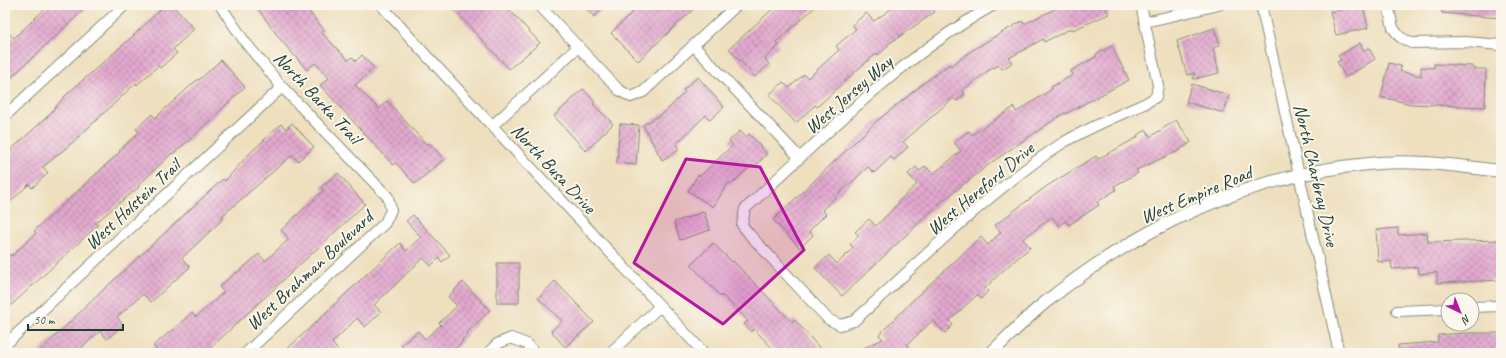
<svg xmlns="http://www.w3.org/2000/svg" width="1506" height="358" viewBox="0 0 1506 358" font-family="Caveat,sans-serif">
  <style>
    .building { fill: url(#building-cross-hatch) }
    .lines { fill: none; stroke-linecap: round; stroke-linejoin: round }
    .minor-casing { stroke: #868e79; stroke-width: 12 }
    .tertiary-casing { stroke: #868e79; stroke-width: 14 }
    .minor { stroke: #fff; stroke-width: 10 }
    .tertiary { stroke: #fff; stroke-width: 12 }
    .marked { fill: #b5179e; fill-opacity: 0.2; stroke: #b5179e; stroke-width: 3; stroke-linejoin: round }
    .labels { text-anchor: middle; stroke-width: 4; stroke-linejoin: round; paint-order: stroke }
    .street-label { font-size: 19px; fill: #1f3d34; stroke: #fbf7ec }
  </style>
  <defs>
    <pattern id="building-cross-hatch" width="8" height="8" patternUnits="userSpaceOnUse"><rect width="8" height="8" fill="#e3a9cf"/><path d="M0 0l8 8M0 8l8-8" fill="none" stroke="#b78ba9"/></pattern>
  </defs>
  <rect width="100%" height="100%" fill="#fbf7ec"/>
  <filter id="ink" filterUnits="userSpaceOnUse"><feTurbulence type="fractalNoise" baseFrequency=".025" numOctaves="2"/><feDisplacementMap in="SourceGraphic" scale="8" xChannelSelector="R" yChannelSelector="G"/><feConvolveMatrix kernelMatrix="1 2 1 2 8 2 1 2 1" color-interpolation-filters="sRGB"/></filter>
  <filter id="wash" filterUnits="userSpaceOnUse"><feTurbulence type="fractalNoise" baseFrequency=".012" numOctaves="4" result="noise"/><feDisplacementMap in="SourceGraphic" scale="16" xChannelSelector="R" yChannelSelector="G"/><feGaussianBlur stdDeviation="0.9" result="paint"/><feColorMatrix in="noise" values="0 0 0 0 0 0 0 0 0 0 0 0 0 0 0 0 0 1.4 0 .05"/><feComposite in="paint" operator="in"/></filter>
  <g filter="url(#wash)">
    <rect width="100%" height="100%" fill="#eedfbe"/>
    <g id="blocks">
      <path class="building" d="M49,5H89L5,83V29L14,38Z
        M165,5H172L194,29L173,49L177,53L160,68L158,66L137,85L136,83L72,143L43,167L48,173L32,188L29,184L5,207V155L47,117L67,94L132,37Z
        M255,5H303L324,30L321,32L348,60L352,57L356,61L362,55L374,68L355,85L379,109L387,101L427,145L429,143L444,159L415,184L396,163L393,165L320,85L329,78L315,63L307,70L280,39Z
        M449,5H505L540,43L509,69Z
        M583,5H606L594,17Z
        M640,5H698L638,61L611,33Z
        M777,5H817L776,42L779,45L765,59L769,64L755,77L729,49Z
        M897,5H930L935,12L887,45L888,46L878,55L877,53L857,70L817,107L815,105L796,123L769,95L783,82L789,88L804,74L808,78L839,50L836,46L856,29L852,25L866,13L874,21Z
        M1053,5H1104L1109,14L1073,30L1072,28L1044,42L1043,39L1009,58L1012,63L1002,69L999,65L994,68L993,67L962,91L965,94L956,101L953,98L903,142L908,147L894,160L891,157L874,173L868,167L822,210L826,214L809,231L813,235L800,248L773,220L877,121L924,83L950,64L951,66L971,51L996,36L1022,21L1024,24L1055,9Z
        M1363,5L1368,28L1336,35L1330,12Z
        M1442,5H1501V15L1500,18L1442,13Z
        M1214,28L1220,45L1213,48L1219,73L1193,79L1195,73L1187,75L1177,41Z
        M1360,43L1364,51L1369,48L1375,59L1346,77L1337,62L1341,60L1338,56Z
        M1112,46L1129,80L1065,114L1064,113L992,162L940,203L842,296L815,268L829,255L837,264L853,248L850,244L859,236L855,232L869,219L876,226L899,203L898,202L917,184L908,174L916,167L920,171L925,166L933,174L961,151L954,142L969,131L972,135L1014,107L1016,112L1023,108L1052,89L1051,87L1073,75L1071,71L1097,56L1096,54Z
        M221,60L245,87L189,140L173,154L172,153L138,186L139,187L95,223L98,225L5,311V259L11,254L12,256L36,233L34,231L120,152L119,151L139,132L136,129L152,114L155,118L198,79L199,80Z
        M1389,63L1401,66L1400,71L1421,76V67L1434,68V64L1473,66V69H1486L1485,107L1411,104L1381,97Z
        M698,77L724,107L710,120L706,115L676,144L679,150L662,160L643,125L664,113L685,92L683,90Z
        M1192,84L1229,95L1224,113L1186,102Z
        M583,89L595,102L593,104L613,124L586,151L554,116Z
        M1176,120L1191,142L1178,151L1136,170L1138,173L1114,186L1116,190L1097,202L1099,205L1069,225L1065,221L1059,226L1052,217L1023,239L1030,248L1008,266L985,288L988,291L981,299L977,295L949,321L953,325L945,333L933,320L907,345L915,353H853L883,339L879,335L917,296L981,237L988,245L1001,232L995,225L1047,186L1096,156L1098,159L1138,137L1137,135L1147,130L1150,137Z
        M292,123L314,147L298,161L292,155L222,216L224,218L182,258L190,267L173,282L151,302L143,294L117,317L123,325L107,339L100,331L76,353H38L102,291L223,179L225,181L249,154L281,124L286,129Z
        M620,124L639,125L636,165L617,163Z
        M740,131L746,137L749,134L767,154L754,167L752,165L731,185L729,182L713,207L688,191L698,175L700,176L733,145L729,141Z
        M338,173L365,204L205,353H160L153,346L192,313L196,317L224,292L219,287L236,272L237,273L259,254L265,261L289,239L281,230L324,190L321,187Z
        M704,212L710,230L680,240L674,222Z
        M413,215L450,255L442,262L439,258L431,266L423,258L374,305L381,312L365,327L357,318L332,343L340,353H283L400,243L406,251L421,237L406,221Z
        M1398,228V235L1427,233L1428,242L1501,240V280L1437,283V272L1419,274L1418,267L1392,269L1391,261L1378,262L1376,230Z
        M713,243L732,262L733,261L792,322L794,319L824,353H777L754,329L751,332L744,324L748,321L722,295L721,297L691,265Z
        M497,263H519V303H497Z
        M555,281L594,322L565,347L551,331L562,321L538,298Z
        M463,282L490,310L467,333L468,334L462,340L463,341L451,353H408L401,345L418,331L425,339L441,325L439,323L457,306L448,297Z
        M1466,333H1501V353H1399L1398,345L1438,342V335Z"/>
    </g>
  </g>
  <g filter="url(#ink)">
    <use href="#blocks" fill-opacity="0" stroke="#868e79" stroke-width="1"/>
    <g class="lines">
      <g class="minor-casing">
        <path id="minor" d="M220,5L245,42L282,87L388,197L391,210L385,223L246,353
          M381,5L425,54L704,353
          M539,5L619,90L631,97L643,92L737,5
          M994,5C902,56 822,138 745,209L742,225L750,235L828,319L840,325L854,321C920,262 988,192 1061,144C1087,128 1118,116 1146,103L1156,97L1158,85L1141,5
          M1261,5L1339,353
          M1388,5L1393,28L1400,37L1411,43L1466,42L1501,45
          M1145,22L1219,5
          M693,45L800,158
          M5,116L125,5
          M492,126L579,46
          M1472,307L1501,306
          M1397,311L1448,309
          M5,345L282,87
          M488,353L497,344L511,338L527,344L535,353
          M610,353L660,306"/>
      </g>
      <g class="tertiary-casing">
        <path id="tertiary" d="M991,353C1008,337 1024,320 1042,305C1135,229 1247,175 1368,164C1412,159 1457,166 1501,171"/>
      </g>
      <use href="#minor" class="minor"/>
      <use href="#tertiary" class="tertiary"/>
    </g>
  </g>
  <path class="marked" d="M686,159L760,167L804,250L723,324L634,263Z"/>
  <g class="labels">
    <g class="street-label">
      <text transform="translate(848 94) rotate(-41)" y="7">West Jersey Way</text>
      <text transform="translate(318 97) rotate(47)" y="7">North Barka Trail</text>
      <text transform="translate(554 168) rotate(47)" y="7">North Busa Drive</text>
      <text transform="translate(1317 175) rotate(77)" y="7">North Charbray Drive</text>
      <text transform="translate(980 188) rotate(-40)" y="7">West Hereford Drive</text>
      <text transform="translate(1196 194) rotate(-23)" y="7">West Empire Road</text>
      <text transform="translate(132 204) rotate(-43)" y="7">West Holstein Trail</text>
      <text transform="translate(309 270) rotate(-43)" y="7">West Brahman Boulevard</text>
    </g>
  </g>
  <rect width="1506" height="358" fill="none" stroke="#fbf7ec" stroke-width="20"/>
  <g transform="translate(1460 312) rotate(137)"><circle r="19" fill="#fbf7ec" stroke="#a3ada2"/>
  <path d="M0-3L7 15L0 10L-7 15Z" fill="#b5179e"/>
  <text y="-6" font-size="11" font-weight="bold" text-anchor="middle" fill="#1f3d34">N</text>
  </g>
  <path d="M28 324v6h95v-6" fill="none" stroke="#1f3d34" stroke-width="2"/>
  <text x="34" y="324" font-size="12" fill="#1f3d34" stroke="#fbf7ec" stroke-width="3" paint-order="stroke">50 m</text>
</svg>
